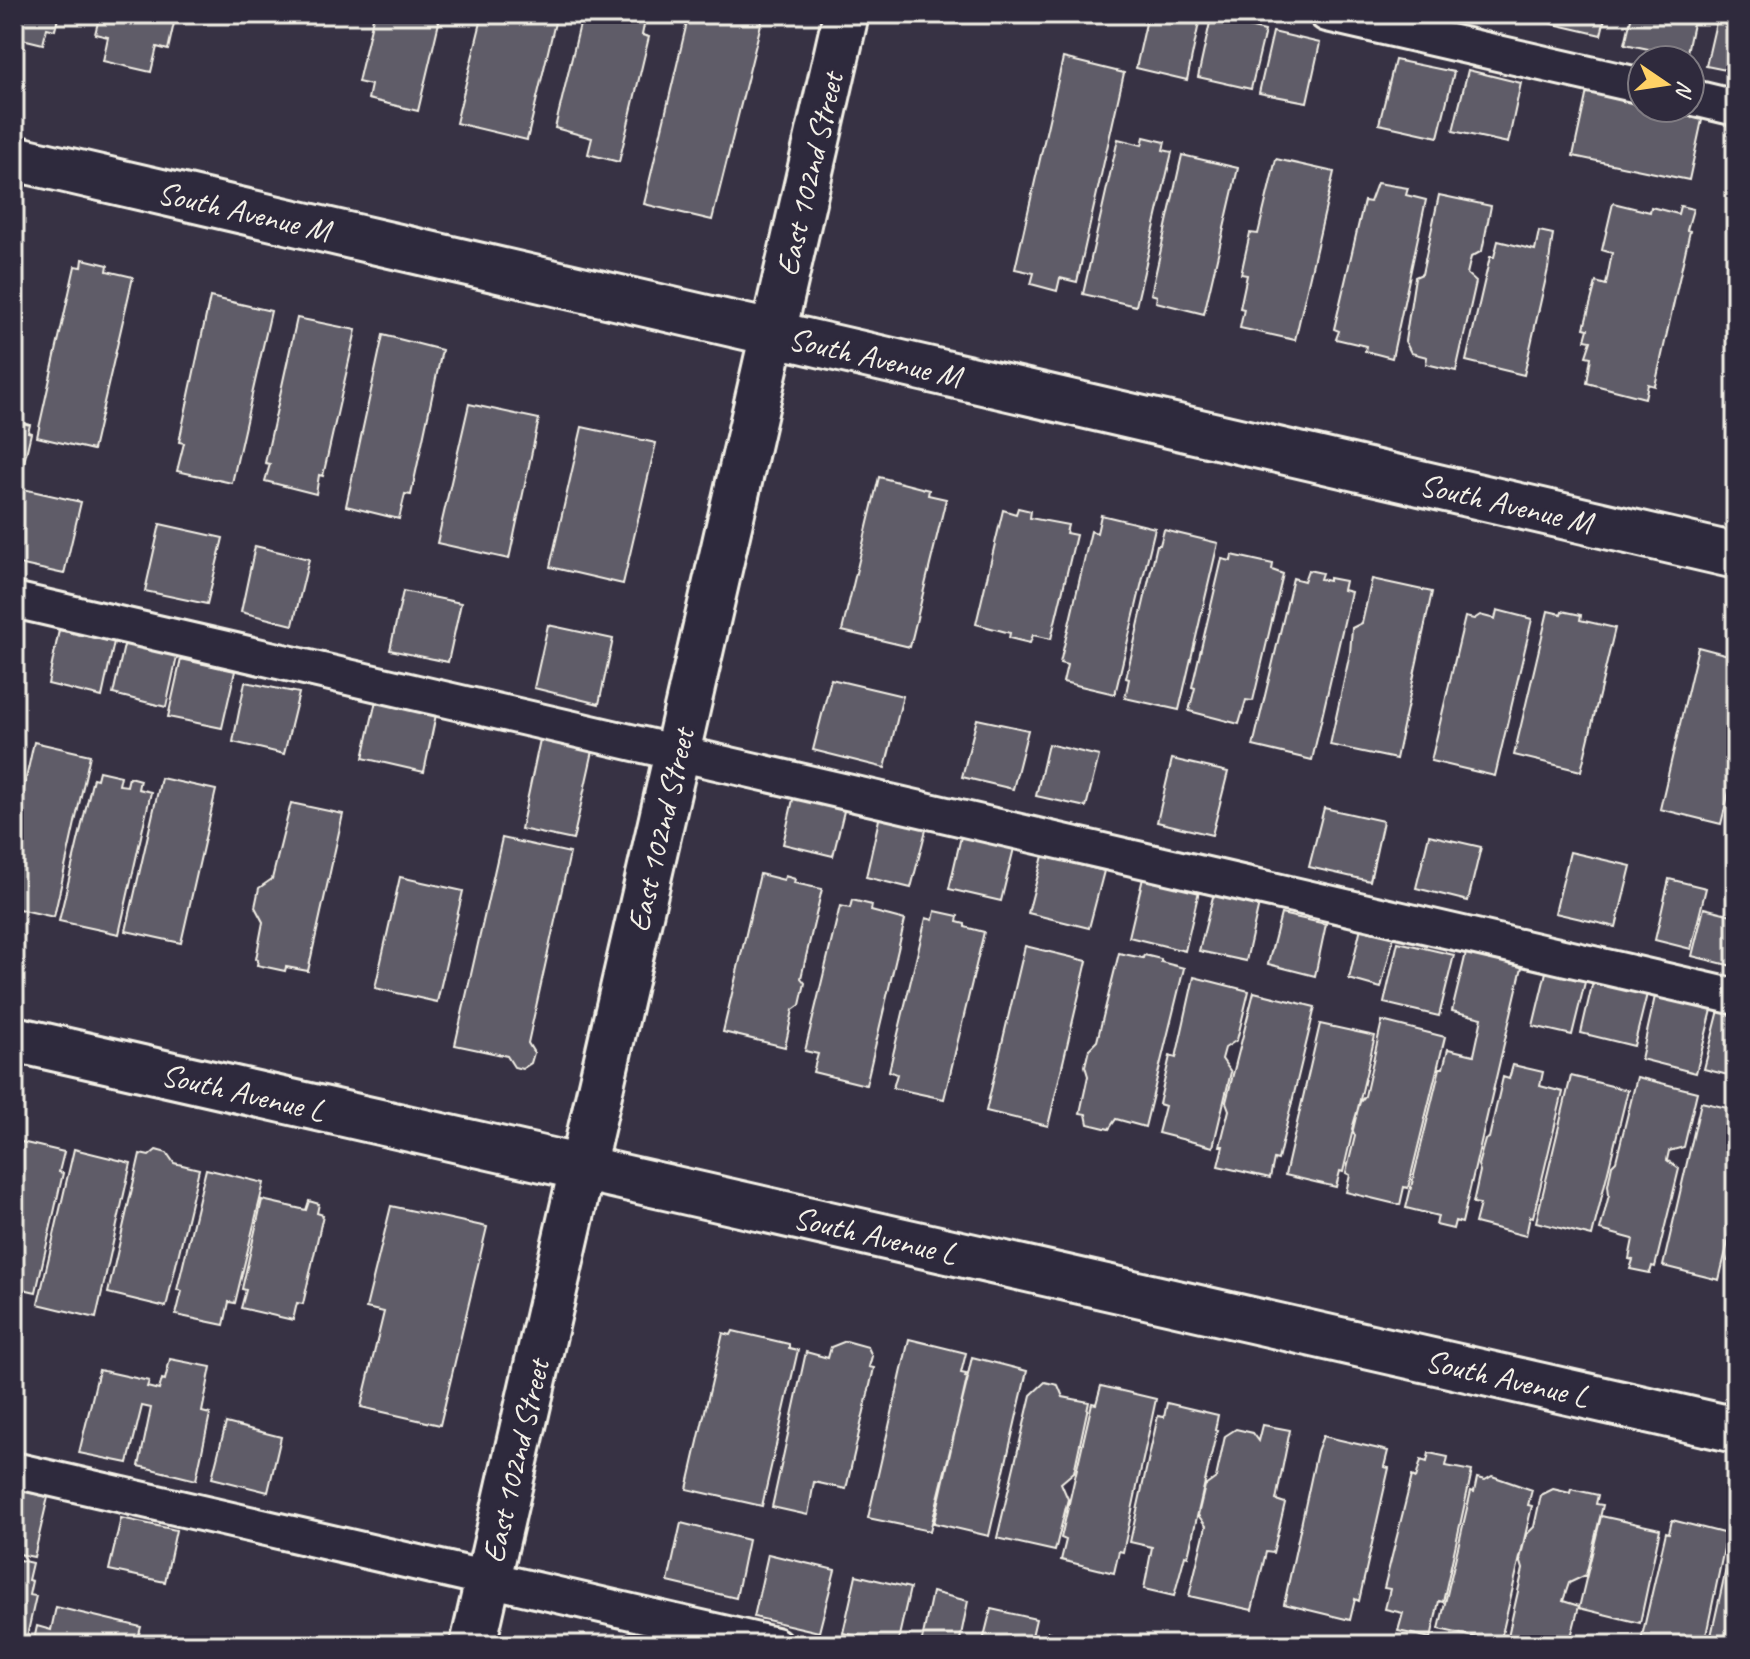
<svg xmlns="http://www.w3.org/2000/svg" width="1750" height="1659" viewBox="0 0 1750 1659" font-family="Caveat,sans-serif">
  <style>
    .building { fill: #5f5c67; stroke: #f4f1e8; stroke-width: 2 }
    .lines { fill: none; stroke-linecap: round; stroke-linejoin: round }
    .lane-casing { stroke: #f4f1e8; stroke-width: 40 }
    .street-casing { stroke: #f4f1e8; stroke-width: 50 }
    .secondary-casing { stroke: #f4f1e8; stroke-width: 50 }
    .lane { stroke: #2f2a3d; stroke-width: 34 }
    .street { stroke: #2f2a3d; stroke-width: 44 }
    .secondary { stroke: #2f2a3d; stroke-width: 44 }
    .labels { text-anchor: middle; stroke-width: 6; stroke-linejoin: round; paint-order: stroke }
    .street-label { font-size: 32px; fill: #f4f1e8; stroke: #2f2a3d }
  </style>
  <rect width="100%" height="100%" fill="#373244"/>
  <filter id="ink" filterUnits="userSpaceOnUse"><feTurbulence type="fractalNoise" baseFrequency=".0125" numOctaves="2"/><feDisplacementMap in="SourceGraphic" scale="16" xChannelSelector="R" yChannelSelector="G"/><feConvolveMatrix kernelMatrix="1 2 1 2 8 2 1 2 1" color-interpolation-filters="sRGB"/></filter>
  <g filter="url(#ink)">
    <path class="building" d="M14,14H59L55,30L47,28L43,44L14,37Z
      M100,14H176L168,50L157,47L151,72L103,61L108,37L95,34Z
      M374,14H441L418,111L368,99L371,85L358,82Z
      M483,14H557L527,140L456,123Z
      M585,14L646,16L642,35L649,37L619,162L588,154L592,138L555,128L581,20L583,21Z
      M689,14H738L762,20L712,220L644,204Z
      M1148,14H1161L1199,23L1187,80L1136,68Z
      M1547,14H1606L1601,35L1545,22Z
      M1632,14H1695L1686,57L1625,44Z
      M1718,14H1736V72L1706,66Z
      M1211,18L1265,31L1251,89L1198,77Z
      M1273,32L1320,43L1307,102L1259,93Z
      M1063,58L1124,73L1077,282L1060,278L1057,291L1031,284L1034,273L1015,269Z
      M1395,60L1454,72L1438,137L1379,124Z
      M1468,70L1521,83L1508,143L1453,131Z
      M1587,91L1642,103V108H1653L1702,120L1689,180L1573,156Z
      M1144,137L1165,142L1163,150L1172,152L1136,306L1083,294L1118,139L1142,145Z
      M1182,155L1238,168L1204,314L1156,302L1157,296L1151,294Z
      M1276,159L1334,172L1295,340L1240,328L1244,309L1240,308L1247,275L1241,274L1250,233L1258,234Z
      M1377,183L1408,188L1406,195L1426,200L1392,358L1365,351L1366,346L1336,339L1339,331L1334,329L1364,201L1370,202Z
      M1439,195L1491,206L1482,251L1471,257L1467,274L1476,282L1456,371L1426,364L1427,357L1411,353L1405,341L1415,277L1422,274Z
      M1613,203L1650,212L1651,207L1678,214L1680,206L1693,209L1687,230L1690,231L1655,386L1648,384L1645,398L1587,383L1591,357L1586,356L1591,341L1585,340L1588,329L1584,328L1596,282L1606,285L1612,253L1602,250Z
      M1539,231L1553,234L1548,269L1524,375L1466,361L1490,257H1494L1498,241L1535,250Z
      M83,259L108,265L107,271L133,277L93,450L37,437L75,266L82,267Z
      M210,297L271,311L232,483L177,471L184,443L179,442Z
      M297,318L356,330L323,476L319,475L316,494L265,481L270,464L265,463Z
      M383,335L442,350L411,495L405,494L399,519L346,506Z
      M469,404L539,419L509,559L437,543Z
      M14,421L30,425L28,432L31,433L14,505Z
      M582,427L656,443L623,584L550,567Z
      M879,477L929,490L928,495L946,499L910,647L842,631Z
      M23,489L81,502L64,574L14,563V529Z
      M1018,508L1031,511L1030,518L1068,525L1066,533L1076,535L1051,639L1033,635L1030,643L1009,638L1010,633L976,624L1003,510L1016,514Z
      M1101,515L1155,528L1115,694L1063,682L1067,665L1060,663L1091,531L1097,533Z
      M160,524L223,538L207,604L145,591Z
      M1164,530L1218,543L1179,710L1125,698L1129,679L1126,678L1157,545H1160Z
      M255,546L309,559L293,625L241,612Z
      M1232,555L1273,564L1272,570L1283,574L1253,701L1246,700L1239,724L1189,711L1195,688L1192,687L1222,559L1231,561Z
      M1308,570L1322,573L1320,579L1329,581V578L1345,581L1343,590L1351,592L1312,760L1253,746L1293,578L1304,581Z
      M1372,579L1432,592L1396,759L1330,745L1350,653L1352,628L1362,623Z
      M403,591L461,603L448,662L390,650Z
      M1497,610L1532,619L1495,776L1431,761L1465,617L1474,619L1480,615L1495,619Z
      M1548,611L1561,614L1562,611L1581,615L1580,620L1615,628L1581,771L1514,755Z
      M548,625L613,639L599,704L534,688Z
      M59,630L114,642L102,697L48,684Z
      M125,641L178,652L166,707L113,694Z
      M1698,647L1736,657V763L1721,824L1660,809Z
      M181,659L235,671L222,728L168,717Z
      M831,679L903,696L885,768L813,750Z
      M245,682L299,693L284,754L233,742Z
      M377,696L437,710L424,772L363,758Z
      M977,719L1028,730L1013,789L962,777Z
      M542,730L595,742L573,840L521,829Z
      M34,742L90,755L54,917L14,908V833Z
      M1048,744L1099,756L1086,807L1036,796Z
      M1172,759L1228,772L1212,835L1157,822Z
      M99,771L121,776L119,785L127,786L129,777L140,780L138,789L151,792L119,934L59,921L93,778L97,779Z
      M161,778L216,790L181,943L126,931Z
      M794,795L845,807L833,856L783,844Z
      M291,803L343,814L308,971L286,967L285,971L257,965L258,960L256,959L263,922L255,907L259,888L272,879Z
      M1324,808L1383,821L1370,881L1309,867Z
      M880,815L927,826L911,888L866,877Z
      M962,832L1015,844L1001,901L949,889Z
      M1429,835L1481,847L1468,901L1416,888Z
      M502,838L570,853L528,1043L534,1053L531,1063L522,1069L514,1067L507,1056L455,1045Z
      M1570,852L1631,866L1616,927L1555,913Z
      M1043,856L1104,871L1089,928L1028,913Z
      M760,874L784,880L785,876L795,879L794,883L822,889L801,978L805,983L800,1005L793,1010L785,1047L723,1032Z
      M400,877L463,891L437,1002L375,988Z
      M1143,878L1199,891L1185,951L1129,937Z
      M1669,879L1706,888L1691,949L1655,940Z
      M1214,893L1259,904L1246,961L1199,951Z
      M852,900L872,905L871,911L905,920L866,1085L813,1072L818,1054L805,1051L840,906L850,908Z
      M1704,908L1736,916V967L1692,956Z
      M935,911L958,916L957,922L965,924V927L984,932L944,1099L893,1088L897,1074L889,1071L926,918L933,920Z
      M1281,914L1326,924L1315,976L1268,964Z
      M1361,927L1394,936L1381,988L1349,979Z
      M1398,942L1454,955L1439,1016L1384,1003Z
      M1025,946L1087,961L1048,1126L986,1111Z
      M1119,953L1143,958L1144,955L1161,959V962L1184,968L1145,1127L1116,1119L1109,1129L1088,1124L1086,1114L1080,1113L1088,1076L1085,1066L1089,1049L1097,1041Z
      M1466,953L1522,967L1462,1223L1455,1221L1453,1229L1436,1225L1438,1216L1406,1208L1440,1068H1443L1448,1049L1474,1055L1482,1018L1452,1011Z
      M1547,968L1586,978L1572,1035L1533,1026Z
      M1194,977L1249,991L1237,1040L1225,1048L1222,1059L1231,1072L1213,1147L1158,1133L1165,1106L1159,1104L1170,1056L1176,1058Z
      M1593,981L1647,994L1634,1046L1581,1033Z
      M1254,992L1315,1007L1278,1160L1274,1159L1270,1178L1218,1166L1223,1146H1220L1229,1110L1226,1102Z
      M1656,992L1713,1006L1696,1073L1641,1059Z
      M1719,1010L1736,1014V1077L1704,1069Z
      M1382,1021L1445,1037L1408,1188L1404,1187L1400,1205L1346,1192L1350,1175L1346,1173L1355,1136L1352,1129L1360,1102L1365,1096Z
      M1320,1024L1375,1036L1343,1172L1340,1171L1336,1187L1285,1175Z
      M1513,1065L1543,1072L1540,1086L1563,1092L1533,1217L1530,1216L1526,1236L1475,1223L1480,1204L1473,1203L1480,1171L1478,1165L1485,1140L1489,1138L1503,1077L1509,1079Z
      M1571,1076L1628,1090L1592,1236L1536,1222Z
      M1637,1077L1697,1092L1684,1147L1669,1151L1667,1160L1679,1169L1655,1267L1652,1266L1650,1273L1630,1269L1633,1260L1629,1259L1633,1239L1600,1230L1609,1195L1608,1185L1612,1165L1616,1161Z
      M1701,1102L1736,1110V1209L1719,1280L1663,1266Z
      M17,1141L64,1152L59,1172L63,1173L36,1292L14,1287V1156Z
      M74,1149L131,1163L96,1318L38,1304Z
      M156,1150L167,1153L174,1163L199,1169L166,1307L108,1293L140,1154L149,1156Z
      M206,1169L264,1183L235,1303L229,1302L224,1325L176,1315L182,1291L177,1290Z
      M262,1200L306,1210L309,1201L319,1204L317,1213L323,1215L303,1304L297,1303L293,1320L241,1308L246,1290L242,1289Z
      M391,1206L487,1227L440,1425L361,1407L384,1312L366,1308Z
      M1736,1226V1263L1728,1261Z
      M733,1331L789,1344V1348L798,1350L762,1506L687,1489L723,1333L731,1335Z
      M909,1339L966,1353L961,1373L966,1374L965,1377L968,1378L930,1531L868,1518Z
      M846,1341L868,1347L872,1356L869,1367L874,1368L846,1489L814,1482L808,1515L772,1507L806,1352L828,1358L831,1347Z
      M972,1357L1027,1371L989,1536L934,1523Z
      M170,1359L211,1367L202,1412L210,1414L196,1480L139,1466L151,1408L142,1406L128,1463L79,1453L99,1370L149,1381L147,1387L159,1390L162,1379L165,1380Z
      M1045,1382L1058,1385L1063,1397L1089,1402L1074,1472L1061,1483L1068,1499L1055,1551L997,1538L1031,1395Z
      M1101,1386L1156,1399L1123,1552L1119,1551L1114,1573L1061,1560L1066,1540L1061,1538L1092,1403L1096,1404Z
      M1167,1403L1218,1415L1215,1430H1217L1188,1556L1185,1555L1174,1596L1144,1589L1152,1547L1130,1542L1158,1416L1164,1417Z
      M226,1423L281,1437L268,1492L212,1478Z
      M1263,1425L1290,1430L1276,1500L1285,1503L1273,1553L1266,1552L1252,1610L1189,1596L1206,1526L1198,1515L1205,1486L1216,1478L1225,1436L1236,1429L1253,1433L1259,1441Z
      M1323,1436L1388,1451L1384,1467L1389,1468L1359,1601L1355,1599L1350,1620L1284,1604L1317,1451Z
      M1429,1453L1448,1457L1446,1466L1472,1471L1443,1602L1439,1601L1431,1638L1398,1631L1403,1613L1385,1609L1390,1589L1384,1588L1412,1476L1416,1478L1421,1460L1427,1462Z
      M1492,1476L1532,1490L1528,1505L1532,1506L1500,1643L1439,1629L1471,1491L1474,1492L1477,1478L1485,1480Z
      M14,1489L48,1497L34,1557L14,1553Z
      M1553,1489L1570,1493L1571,1489L1598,1495L1596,1504L1603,1505L1586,1575L1569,1583L1563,1601L1579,1606L1569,1645H1506L1523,1569L1520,1559L1526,1535L1534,1527L1541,1495Z
      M1601,1516L1660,1529L1640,1623L1579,1608Z
      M121,1518L176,1530L165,1582L109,1570Z
      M1672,1520L1727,1534L1704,1645H1640L1666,1532L1669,1533Z
      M681,1523L748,1540L736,1598L668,1582Z
      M1730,1551L1736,1552V1645H1709Z
      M768,1554L835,1570L819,1632L754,1617Z
      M15,1559L32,1563L28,1580L32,1581L29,1595L36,1596L25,1645H14Z
      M856,1575L910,1588L897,1645L843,1633Z
      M932,1592L968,1601L959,1645H921Z
      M56,1607L141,1627L136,1645H33L37,1626L51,1630Z
      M991,1609L1036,1619L1030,1645H982Z
      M1048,1632L1100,1643V1645H1045Z
      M1118,1635L1159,1644L1116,1645Z"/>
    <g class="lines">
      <g class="lane-casing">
        <path id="lane" d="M1327,14L1642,86
          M1690,97L1736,108
          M14,600L1736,997
          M14,1470L775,1645"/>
      </g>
      <g class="street-casing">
        <path id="street" d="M14,158L1736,556
          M473,1645L846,14"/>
      </g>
      <g class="secondary-casing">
        <path id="secondary" d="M14,1039L1736,1430"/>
      </g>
      <use href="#lane" class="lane"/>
      <use href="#street" class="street"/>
      <use href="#secondary" class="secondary"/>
    </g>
  </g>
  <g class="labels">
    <g class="street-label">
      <text transform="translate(809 174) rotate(-77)" y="11">East 102nd Street</text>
      <text transform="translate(244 211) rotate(13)" y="11">South Avenue M</text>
      <text transform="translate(875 357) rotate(13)" y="11">South Avenue M</text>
      <text transform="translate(1506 503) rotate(13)" y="11">South Avenue M</text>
      <text transform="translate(660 830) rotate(-77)" y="11">East 102nd Street</text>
      <text transform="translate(243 1092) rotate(13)" y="11">South Avenue L</text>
      <text transform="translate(875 1235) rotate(13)" y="11">South Avenue L</text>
      <text transform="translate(1507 1378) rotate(13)" y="11">South Avenue L</text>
      <text transform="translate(515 1461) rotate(-77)" y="11">East 102nd Street</text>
    </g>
  </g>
  <rect width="1750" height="1659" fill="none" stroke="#2f2a3d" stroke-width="48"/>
  <rect x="24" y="24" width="1702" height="1611" fill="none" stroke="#f4f1e8" stroke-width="3" filter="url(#ink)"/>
  <g transform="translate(1666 84) rotate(103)"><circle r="38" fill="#2f2a3d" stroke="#7e7a81" stroke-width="2"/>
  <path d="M0-6L14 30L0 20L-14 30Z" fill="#ffd166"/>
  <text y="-12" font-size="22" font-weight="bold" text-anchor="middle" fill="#f4f1e8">N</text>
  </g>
</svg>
